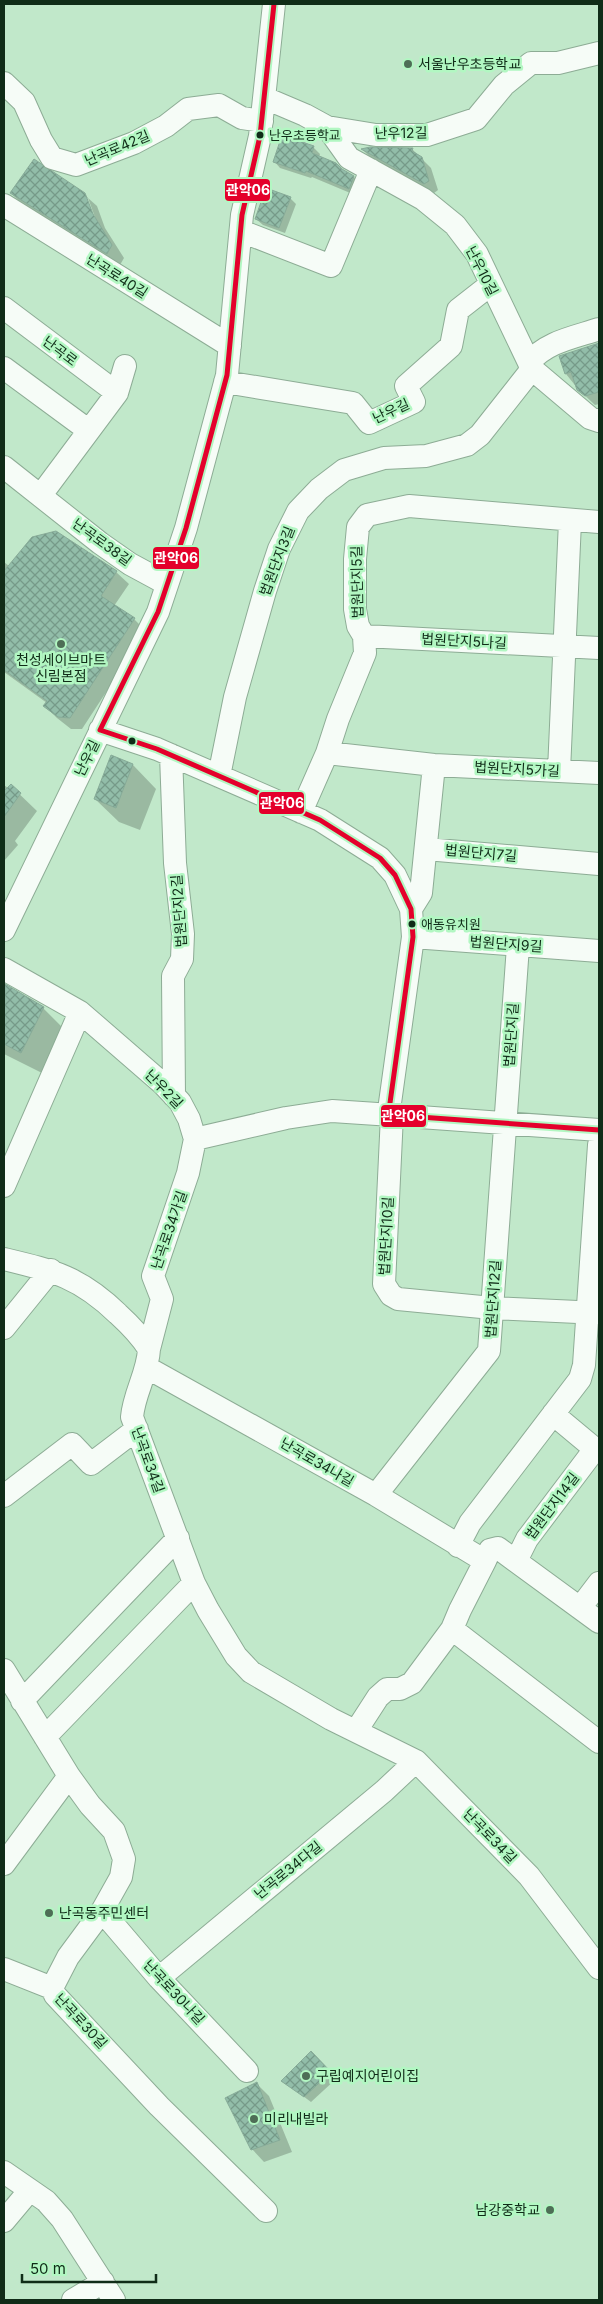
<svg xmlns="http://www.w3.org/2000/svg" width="603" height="2304" viewBox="0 0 603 2304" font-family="Inter,'Noto Sans KR',sans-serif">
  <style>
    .shadow { fill: #0003 }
    .building { fill: url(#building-cross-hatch); stroke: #87ab98 }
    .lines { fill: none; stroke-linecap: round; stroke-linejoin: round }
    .minor-casing { stroke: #8dac95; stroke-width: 24 }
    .minor { stroke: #f6fcf7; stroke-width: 22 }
    .bus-1-casing { stroke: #b2f7c2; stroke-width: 9 }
    .bus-1 { stroke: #e4002b; stroke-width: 5 }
    .poi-dot { fill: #4e6e56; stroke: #b2f7c2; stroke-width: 2 }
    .bus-dot { fill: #102c18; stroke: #b2f7c2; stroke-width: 2 }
    .labels { text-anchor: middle; stroke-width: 5; stroke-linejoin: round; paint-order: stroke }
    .bus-label { font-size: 13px; fill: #102c18; stroke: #b2f7c2; text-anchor: start }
    .poi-label { font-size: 14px; fill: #102c18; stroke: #b2f7c2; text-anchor: start }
    .street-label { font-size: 14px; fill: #102c18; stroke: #b2f7c2 }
    .line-badge { stroke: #b2f7c2; stroke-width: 2 }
    .badge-label { font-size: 14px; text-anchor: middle; font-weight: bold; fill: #fff }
  </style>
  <defs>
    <pattern id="building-cross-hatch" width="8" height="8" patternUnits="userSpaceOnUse" patternTransform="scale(1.25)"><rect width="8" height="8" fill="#92bda9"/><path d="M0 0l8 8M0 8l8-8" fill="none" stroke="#769a89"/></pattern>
  </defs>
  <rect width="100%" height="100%" fill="#c1e8ca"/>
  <path class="shadow" d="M313,147L320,154L319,157L354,177L360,183L355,195L312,177L311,178L280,168L274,161Z
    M412,149L431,168L438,190L434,193L372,159L363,150Z
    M11,193L84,194L88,198H85L94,221L96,220L88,198L97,206L105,228L124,258L120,265L24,206Z
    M290,198L296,204L285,233L263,225L256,219Z
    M599,344V404L595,405L578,389L566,374L560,357Z
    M56,532L116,572L129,584L114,606L134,619L146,631L82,729H71L57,718L45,706L47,703L4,672V562L9,566Z
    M112,757L133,765L156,789L140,830L119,822L95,799Z
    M4,785L8,788L11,786L37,811L15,841L18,845L4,861Z
    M5,986L43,1008L64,1029L42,1073L4,1054Z
    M317,2059L336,2079L311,2102L283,2081Z
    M257,2084L269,2096L292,2152L264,2162L252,2149Z"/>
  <path class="building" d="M282,135L314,146L312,153L336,163L342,169L354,176L349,189L306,171L305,173L273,162Z
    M370,147L413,148L412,151L422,157L429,181L424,184L361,149Z
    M34,159L85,193L93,214L112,245L107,254L10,193Z
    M266,188L291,197L279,228L255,219Z
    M599,343V392L585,396L577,390L571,372L565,374L559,356Z
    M56,531L117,571L101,596L135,618L70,718L58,717L43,706L47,701L4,670V571L32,537Z
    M111,755L133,764L116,808L94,799Z
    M11,784L21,793L4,817V791Z
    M5,984L44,1007L21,1053L4,1044Z
    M311,2051L331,2072L304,2097L281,2081Z
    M257,2082L280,2140L251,2150L225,2098Z"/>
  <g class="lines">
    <g class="minor-casing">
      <path id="minor" d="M4,83L24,102L41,140L52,158L76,165L134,143L166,126L188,109L219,105L242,118L262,121
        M265,98L305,115L327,127L349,158L423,199L455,225L477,254L532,369L590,418L599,421
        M327,127L376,135H427L476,119L504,85L531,63H558L599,53
        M4,205L230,346
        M241,231L331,266L371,170
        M4,308L117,393
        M529,363C545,342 575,337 599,329
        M4,368L88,430
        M225,382L353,403L369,423L414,402L406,386L451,346L458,310L490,285
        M4,467L100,543L130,564L167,584
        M41,495L117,393L125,366
        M364,636L599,648
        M100,730L157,749L320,820L380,858L395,875L411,909L413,937L390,1103L392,1115L599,1130
        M327,753L434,765L599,773
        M171,755L175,863L183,934L182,959L173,976L174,1096
        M559,771L570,521
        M219,776L235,697L265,591L279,549L298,511L319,489L344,470L384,458L426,456L467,445L480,435L532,369
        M301,812L327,753L338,719L365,653L364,636L358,626L355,609V559L358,527L367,515L409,506L599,522
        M426,849L599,864
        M411,909L421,893L434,765
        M4,930L158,612L186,528L227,375L242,215L260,136L274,4
        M413,937L599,951
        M4,969L80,1012L163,1084L180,1102L189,1119L195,1139L286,1118L332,1111L392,1115L384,1284L391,1295L398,1299L492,1308L599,1313
        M4,1186L80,1012
        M4,1259C54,1271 80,1277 118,1314C130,1325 140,1335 149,1349C148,1373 134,1393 132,1417L194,1583L208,1610L236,1656L251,1672L331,1719L416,1761L529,1876L599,1968
        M4,1328L51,1270
        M149,1349L162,1299L153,1276L188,1173L195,1139
        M146,1367L376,1495L485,1561L490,1550L498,1548L599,1622
        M376,1495L489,1351L518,946
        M4,1496L72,1444L91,1464L137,1429
        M458,1546L470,1523L580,1379L584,1365L599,1145
        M516,1561L527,1539L595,1449L553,1414
        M580,1608L599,1583
        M452,1629L599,1742
        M4,1670L69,1776L90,1805L114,1831L124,1859L121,1877L102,1911L68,1957L52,1988L55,1995L159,2106L266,2211
        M22,1701L178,1538
        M356,1731L378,1697L387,1689H400L412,1683L452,1629L460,1610L485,1561
        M45,1737L194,1583
        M4,1864L69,1776
        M102,1911L159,1978L247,2071
        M4,1969L52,1988
        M159,1978L384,1791L416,1761
        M4,2172L46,2201L62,2219L114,2300
        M4,2221L30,2190
        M73,2300L103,2282"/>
    </g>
    <use href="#minor" class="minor"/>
    <g class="bus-1-casing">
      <path id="bus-1" d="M100,730L157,749L320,820L380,858L395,875L411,909L413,937L390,1103L392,1115L599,1130
        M100,730L158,612L186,528L227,375L242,215L260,136L274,4"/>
    </g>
    <use href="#bus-1" class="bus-1"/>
  </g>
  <g class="poi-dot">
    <circle cx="408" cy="64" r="5"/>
    <circle cx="61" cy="644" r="5"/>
    <circle cx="49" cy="1913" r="5"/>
    <circle cx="306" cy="2076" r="5"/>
    <circle cx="254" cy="2119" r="5"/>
    <circle cx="550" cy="2210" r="5"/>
  </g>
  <g class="bus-dot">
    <circle cx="260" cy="135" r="4.5"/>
    <circle cx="132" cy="741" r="4.5"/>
    <circle cx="412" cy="924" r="4.5"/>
  </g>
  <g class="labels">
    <g class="bus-label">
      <text x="269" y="140">난우초등학교</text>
      <text x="421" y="929">애동유치원</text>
    </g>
    <g class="poi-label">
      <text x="418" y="69">서울난우초등학교</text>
      <text x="61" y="665" text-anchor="middle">천성세이브마트<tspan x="61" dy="16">신림본점</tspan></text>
      <text x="59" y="1918">난곡동주민센터</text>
      <text x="316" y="2081">구립예지어린이집</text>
      <text x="264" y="2124">미리내빌라</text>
      <text x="540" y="2215" text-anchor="end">남강중학교</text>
    </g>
    <g class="street-label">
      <text transform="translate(401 133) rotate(-1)" y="5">난우12길</text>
      <text transform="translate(117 148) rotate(-23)" y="5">난곡로42길</text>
      <text transform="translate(482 271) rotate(63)" y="5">난우10길</text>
      <text transform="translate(117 276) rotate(32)" y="5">난곡로40길</text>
      <text transform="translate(60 351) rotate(37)" y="5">난곡로</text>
      <text transform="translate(391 411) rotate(-25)" y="5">난우길</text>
      <text transform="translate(102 542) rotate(36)" y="5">난곡로38길</text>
      <text transform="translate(277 561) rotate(-69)" y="5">법원단지3길</text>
      <text transform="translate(357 582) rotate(-91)" y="5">법원단지5길</text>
      <text transform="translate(464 641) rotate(3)" y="5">법원단지5나길</text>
      <text transform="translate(87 758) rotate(-64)" y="5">난우길</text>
      <text transform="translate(517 769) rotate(3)" y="5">법원단지5가길</text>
      <text transform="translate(481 853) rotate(5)" y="5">법원단지7길</text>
      <text transform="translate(179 911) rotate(-94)" y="5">법원단지2길</text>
      <text transform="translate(506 944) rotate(4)" y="5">법원단지9길</text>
      <text transform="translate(511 1035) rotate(-86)" y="5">법원단지길</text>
      <text transform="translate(164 1089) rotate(46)" y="5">난우2길</text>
      <text transform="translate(169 1230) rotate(-71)" y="5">난곡로34가길</text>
      <text transform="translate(386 1236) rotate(-87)" y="5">법원단지10길</text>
      <text transform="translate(493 1299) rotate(-86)" y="5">법원단지12길</text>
      <text transform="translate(148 1460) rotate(70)" y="5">난곡로34길</text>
      <text transform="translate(317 1462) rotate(30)" y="5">난곡로34나길</text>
      <text transform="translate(552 1506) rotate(-53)" y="5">법원단지14길</text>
      <text transform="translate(490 1836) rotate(46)" y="5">난곡로34길</text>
      <text transform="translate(288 1870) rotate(-39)" y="5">난곡로34다길</text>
      <text transform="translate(174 1992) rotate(47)" y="5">난곡로30나길</text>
      <text transform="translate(81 2021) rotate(47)" y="5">난곡로30길</text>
    </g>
  </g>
  <g class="line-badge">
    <rect x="224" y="178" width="47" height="24" rx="5" fill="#e4002b"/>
    <rect x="152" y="546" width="48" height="24" rx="5" fill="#e4002b"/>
    <rect x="258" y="791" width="47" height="24" rx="5" fill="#e4002b"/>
    <rect x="380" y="1104" width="47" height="24" rx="5" fill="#e4002b"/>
  </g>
  <g class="badge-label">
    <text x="248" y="195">관악06</text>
    <text x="176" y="563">관악06</text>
    <text x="282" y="808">관악06</text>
    <text x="403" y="1121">관악06</text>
  </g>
  <rect width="603" height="2304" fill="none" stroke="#102c18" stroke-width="10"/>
  <path d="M22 2274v8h134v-8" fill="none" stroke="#102c18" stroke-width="2.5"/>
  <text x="30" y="2274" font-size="15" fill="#102c18" stroke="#b2f7c2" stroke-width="4" paint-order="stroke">50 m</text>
</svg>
